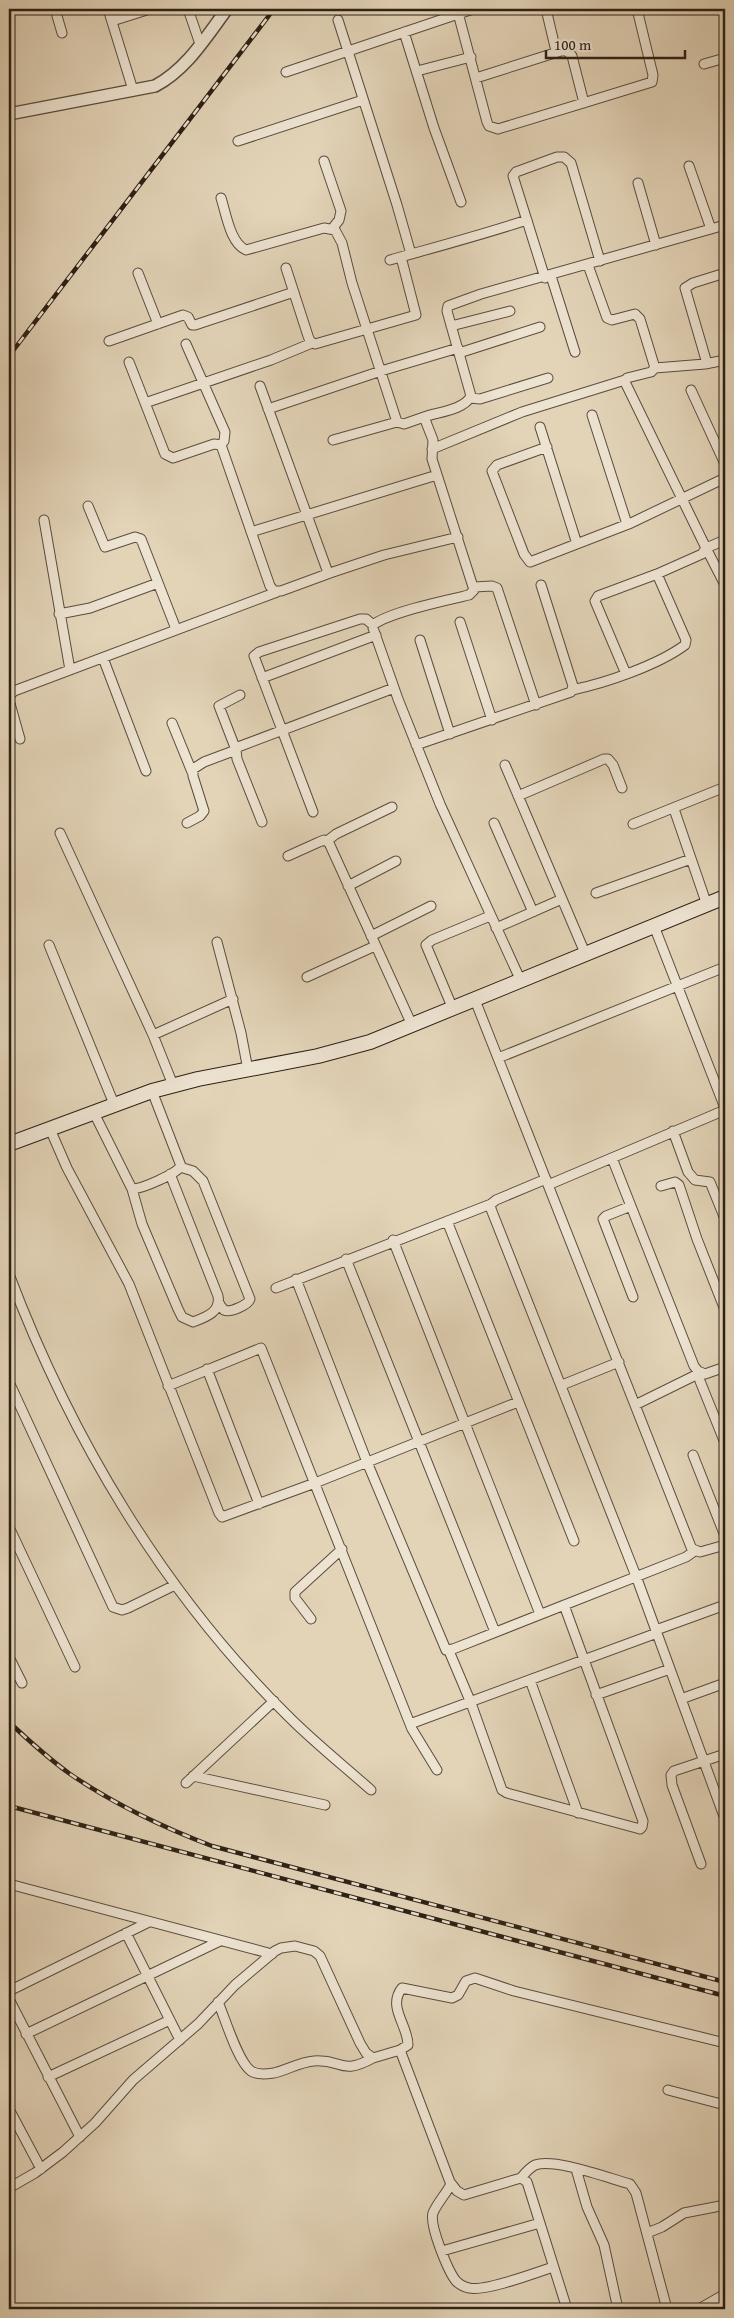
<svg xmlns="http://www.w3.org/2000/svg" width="734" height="2318" viewBox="0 0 734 2318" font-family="'Gentium Book Plus',serif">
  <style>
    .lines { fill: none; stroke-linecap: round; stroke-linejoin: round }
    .minor-casing { stroke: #5a4d3e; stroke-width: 11 }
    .tertiary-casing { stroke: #5a4d3e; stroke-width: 14 }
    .secondary-casing { stroke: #2c2015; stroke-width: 16 }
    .minor { stroke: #ede3d1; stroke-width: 9 }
    .tertiary { stroke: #ede3d1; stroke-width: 11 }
    .secondary { stroke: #ede3d1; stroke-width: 14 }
    .rail-casing { stroke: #2c2015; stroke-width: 4.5 }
    .rail { stroke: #ede3d1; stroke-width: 2.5; stroke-dasharray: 8; stroke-linecap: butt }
  </style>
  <rect width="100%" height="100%" fill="#e3d4b8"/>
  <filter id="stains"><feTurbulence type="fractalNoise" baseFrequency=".004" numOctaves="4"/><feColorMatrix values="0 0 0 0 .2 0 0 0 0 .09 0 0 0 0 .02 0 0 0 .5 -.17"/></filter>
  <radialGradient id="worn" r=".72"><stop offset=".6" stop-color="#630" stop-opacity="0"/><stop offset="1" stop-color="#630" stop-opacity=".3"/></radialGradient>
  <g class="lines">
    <g class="minor-casing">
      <path id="minor" d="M55,9L62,33
        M108,9L133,90
        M188,9L200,44
        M546,9L555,47L561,51H567L572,56L584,103
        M458,13L487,122L489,126L498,129L652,82L653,75L637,9
        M338,20L397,205L411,254
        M112,21L150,9
        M404,32L434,128L461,202
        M704,64L725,58
        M417,71L471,57
        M286,72L473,9
        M476,78L561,51
        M238,141L363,100
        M324,161L341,211L339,220L332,229
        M689,166L711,229
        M638,183L656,245
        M221,198C226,213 230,243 246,250L324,228L335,230L342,243L352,283L397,422L404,424L424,417L433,440L432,459L474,590L469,595C447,600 389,612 373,625V628L398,699L440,804L520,979
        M390,260C436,247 481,235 527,220
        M286,268L308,336L310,341L315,344L416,315L401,257
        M138,273L158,324
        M551,276L575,352
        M545,278L513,176L516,172L557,157H564L571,163L600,261
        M451,326L510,311
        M109,341L183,315L188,317L192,325H195L294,292
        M186,344L225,432L224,441L221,445
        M459,353L540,327
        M129,362L165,454L173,458L214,444L221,445L270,586L274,591H281L330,573
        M705,364L725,360
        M655,368L705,364L706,360L685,288L693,283L725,273
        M260,386L327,570L330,573L384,555L458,537
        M691,390L725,464
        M470,398L480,399L548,378
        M145,403L271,360L312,343
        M268,409L381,371L458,348
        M592,415L627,524
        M424,417C438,412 464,410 471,396L447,311L448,306L481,294L725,225
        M540,427L577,544
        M333,440L397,422
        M547,447L497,465L492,471L524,554L530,562L631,523L725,478
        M432,449L522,412L625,380
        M88,506L105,547L135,537L141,539L176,629
        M44,520L70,670
        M251,532L437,475
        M725,540L706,548L725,585
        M474,587L492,586L497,588L536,705
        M59,614L90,608L158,583
        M460,622L492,720
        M420,640L450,734
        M103,658L146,771
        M626,674L595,601L598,596L657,574
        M262,678L376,635
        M572,690C606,683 658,665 685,645L686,640L657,574L702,554L706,548L625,382L627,378L651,372L655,368L640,319L635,314L612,320L607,318L588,265
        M9,696L14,691L277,592
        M9,700L20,739
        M172,723L192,772
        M416,745L571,692L573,686L541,585
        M505,765L585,953
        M518,796L604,759H608L613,765L622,788
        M674,809L707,905
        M313,812L254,656L259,652L360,619H366L373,625
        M262,822L237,759L236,750L238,747L394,688
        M187,823L200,816L204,811L193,776V769L204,762L236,750L219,706L240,695
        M494,823L533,912
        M633,824L725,787
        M60,833L153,1035L173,1085
        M327,841L336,834L392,807
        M288,856L319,842L324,840L329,843L412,1025
        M348,886L396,861
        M596,893L691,859
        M654,926L725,1108
        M496,928L562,899
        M371,936L431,906
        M217,942L241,1033L248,1070
        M49,945L114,1104
        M307,977L375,946
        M453,1009L426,945L432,940L490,916
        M153,1035L233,999
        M498,1058L725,967
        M94,1113L132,1189L142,1224L178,1309L182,1317L193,1322C206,1317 221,1312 218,1296L170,1174
        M50,1129L67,1168L129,1284L219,1513L222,1517L315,1483L518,1402
        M673,1131L688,1172L695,1180L710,1182L725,1219
        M612,1158L694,1366L698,1371L705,1374L725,1367
        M180,1167L193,1171L203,1181L250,1299C248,1305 230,1313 224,1310C223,1309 220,1305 219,1303
        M546,1179L496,1200L491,1204V1209L636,1576L725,1819
        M548,1185L725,1110
        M661,1186L675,1182L679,1185L697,1239L725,1310
        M132,1189C142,1189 176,1174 181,1166L152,1091
        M631,1206L606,1216L603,1219L633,1297
        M447,1221L574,1541
        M393,1240L540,1614
        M346,1259L495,1632
        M9,1274C71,1438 164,1594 289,1717C315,1743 344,1766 371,1790
        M296,1279L367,1462L446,1650L453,1649L686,1557L693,1552L475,1000
        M276,1288L491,1204
        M207,1369L259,1504
        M698,1371L700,1381L725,1443
        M9,1382L113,1607L122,1610L128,1608L175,1585
        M562,1385L619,1362
        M168,1386L261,1348L412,1729L437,1770
        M635,1405L698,1374
        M693,1455L725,1536
        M9,1489V1498
        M9,1527L75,1667
        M693,1549L700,1552L725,1545
        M311,1619L295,1598V1592L342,1549
        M656,1630L725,1605
        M449,1651L471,1703L502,1790L507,1793L640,1829L642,1827L643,1821L564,1605
        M9,1657L22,1683
        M530,1680L578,1813
        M596,1695L670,1669
        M681,1699L725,1683
        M410,1724L657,1633
        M193,1776L325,1805
        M186,1783L274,1701
        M701,1864L672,1785L671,1775L674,1771L725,1754
        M9,1884L272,1954
        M126,1933L180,2040
        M9,1991L149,1922
        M9,1999L80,2137
        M218,2002C225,2018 238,2062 251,2071C258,2075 266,2074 274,2073C287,2070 300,2062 314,2061C343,2059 340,2076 373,2058
        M26,2034L220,1941
        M400,2050L450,2182L457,2191L464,2195L514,2180L521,2178L527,2182L567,2309
        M48,2077L170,2020
        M668,2090L725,2105
        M9,2109L41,2169
        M576,2169L587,2207L604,2245L618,2309
        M521,2178C525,2173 529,2168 535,2165C555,2158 608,2178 630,2184L636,2193L667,2309
        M451,2184C446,2194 437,2203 433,2213C429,2225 448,2271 456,2281C459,2284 464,2287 469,2288C485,2292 535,2273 553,2267
        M9,2188L35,2173L63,2152L95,2123L133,2080L198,2024L235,1985L275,1951L281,1948L295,1946L314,1951L320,1956L360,2043L366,2053L373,2058L400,2050L408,2045C408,2025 387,2007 402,1988L452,1998L458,1995L466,1981L475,1978L514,1991L725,2043
        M647,2233L662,2227L684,2213L720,2206L725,2208
        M442,2251L540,2223
        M699,2309L725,2294"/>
    </g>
    <g class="tertiary-casing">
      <path id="tertiary" d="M9,114L155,86C187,69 206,37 227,9"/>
    </g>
    <g class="secondary-casing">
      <path id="secondary" d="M9,1144L152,1091L198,1079L318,1056L370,1042L725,897"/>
    </g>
    <use href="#minor" class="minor"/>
    <use href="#tertiary" class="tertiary"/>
    <use href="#secondary" class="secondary"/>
    <g class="rail-casing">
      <path id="rail" d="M9,356L274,9
        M9,1722C28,1740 48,1758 70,1774C114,1804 162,1827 212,1846L725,1982
        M9,1806L725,1996"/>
    </g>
    <use href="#rail" class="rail"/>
  </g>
  <rect width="734" height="2318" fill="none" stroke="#e3d4b8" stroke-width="30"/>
  <rect x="10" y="10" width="714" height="2298" fill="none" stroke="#2c2015" stroke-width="2.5"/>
  <rect x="15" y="15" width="704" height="2288" fill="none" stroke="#2c2015"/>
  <path d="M546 50v8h139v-8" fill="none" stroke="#2c2015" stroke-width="2.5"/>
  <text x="554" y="50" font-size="15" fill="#2c2015" stroke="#ede3d1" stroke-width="4" paint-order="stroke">100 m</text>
  <rect width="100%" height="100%" filter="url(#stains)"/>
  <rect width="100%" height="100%" fill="url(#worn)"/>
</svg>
